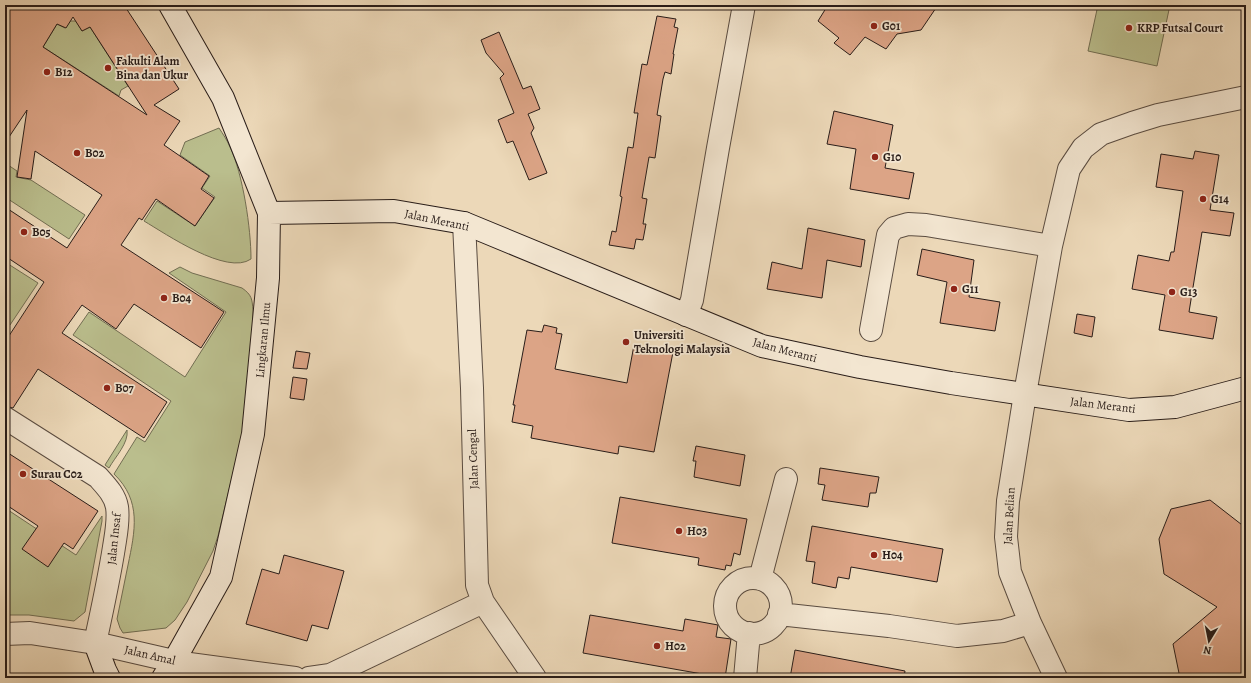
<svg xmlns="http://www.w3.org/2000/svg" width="1251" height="683" viewBox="0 0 1251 683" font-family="Alegreya,serif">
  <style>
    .green { fill: #babe8d; stroke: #726e53 }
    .building { fill: #dca486; stroke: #291d19; fill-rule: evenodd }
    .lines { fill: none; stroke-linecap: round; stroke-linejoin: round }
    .street-casing { stroke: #5a4c41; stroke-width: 24 }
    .secondary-casing { stroke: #291d19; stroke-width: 24 }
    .street { stroke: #f3e6d1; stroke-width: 22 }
    .secondary { stroke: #f3e6d1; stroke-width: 22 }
    .poi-dot { fill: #8f2418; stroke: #f3e6d1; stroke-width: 1.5 }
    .labels { text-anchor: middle; stroke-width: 3.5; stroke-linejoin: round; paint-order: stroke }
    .poi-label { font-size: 12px; font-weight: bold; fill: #291d19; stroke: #f3e6d1; text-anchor: start }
    .street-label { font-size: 12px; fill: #291d19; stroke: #f3e6d1 }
  </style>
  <rect width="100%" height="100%" fill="#ecd8b8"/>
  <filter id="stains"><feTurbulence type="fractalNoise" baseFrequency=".005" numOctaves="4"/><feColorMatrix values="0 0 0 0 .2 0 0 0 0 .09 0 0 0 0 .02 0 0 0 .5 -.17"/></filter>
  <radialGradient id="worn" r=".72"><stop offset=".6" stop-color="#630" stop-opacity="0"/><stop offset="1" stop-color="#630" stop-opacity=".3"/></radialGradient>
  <path class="green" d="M1098,5H1170L1157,66L1088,51Z
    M70,21H76L82,31L90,27L128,86L121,90L119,96L43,47L57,24L65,28Z
    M219,128C223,134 227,140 230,147C243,174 251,229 251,259C227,276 166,234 144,221L157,201L195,226L215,197L202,188L210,176L180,155L185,142Z
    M5,163L17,171L16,177L31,180L85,215L69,239L5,197Z
    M5,262L38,283L10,325L5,322Z
    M180,267L192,273L242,288C252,295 252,299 253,310L251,398L218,536L213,551L187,602L175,620L166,628L123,633L120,628L117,619C121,601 124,583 128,565C135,531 142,501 114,474L137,437L145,442L171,401L73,335L89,312L185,377L226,312L169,273Z
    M127,430C129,443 115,457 109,468L105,465Z
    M5,508L76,555L102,516V521L85,612L74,621L29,615H5Z"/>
  <path class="building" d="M12,5H124L179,89L154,105L180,121L164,145L209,176L201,189L214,198L195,226L156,199L142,220L139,218L121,245L224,312L201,348L134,304L116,329L82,305L62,333L167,402L144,438L38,369L13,408L5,406V342L44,282L5,256V207L67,248L102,195L35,151L31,179L17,177L27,110L5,143V16ZM73,17L82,31L90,27L147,115L43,47L57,24L66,28Z
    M828,5H938L921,30L897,34L886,49L865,37L850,55L834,43L839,38L818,21Z
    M657,16L676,19L674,27L678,28L673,54H674L671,74L665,72L663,79L657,115L661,116L655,158L649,157L642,198L647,199L643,224H646L643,240L636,239L634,249L609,245L612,231L616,232L622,197L620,196L628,147L633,148L638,113H634L642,64L647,65Z
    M499,32L523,89L531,86L540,109L528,114L534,128L531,133L547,173L529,180L513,141L507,143L498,120L514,113L500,78L504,74L486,53L481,40Z
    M834,111L893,125L885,168L914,173L909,199L850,189L856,149L827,144Z
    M1195,151L1219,155L1210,210L1234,213L1230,236L1202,232L1189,312L1217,317L1213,339L1159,330L1165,295L1132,289L1138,255L1169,261L1171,252H1174L1183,191L1156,187L1161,154L1193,159Z
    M808,228L865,240L861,267L827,260L822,298L767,289L772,262L802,269Z
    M922,249L974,260L969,297L1000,302L995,331L940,323L947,282L917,275Z
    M1077,314L1095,317L1092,337L1074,333Z
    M544,325L557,328L556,333L562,334L555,369L627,383L634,345L673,352L654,452L619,446L618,454L531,438L533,426L512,422L515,405H513L527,330L542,332Z
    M296,351L310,353L307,369L293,368Z
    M293,377L307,379L304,400L290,398Z
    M696,446L745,455L740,486L694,477L696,461H693Z
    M5,451L98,511L73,549L64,543L48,567L22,549L38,526L5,504Z
    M820,468L879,477L876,493H870L868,507L822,500L825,485L818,484Z
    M620,497L747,519L740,555L734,553L731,566L726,565L725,570L698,565L699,558L612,543Z
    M1210,500L1246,528V678H1180L1173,644L1217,607L1164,574L1159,539L1171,509Z
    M812,526L943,549L937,582L851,567L849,579L838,577L836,588L812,583L815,562L806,561Z
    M284,555L344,571L328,629L312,625L307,641L246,624L262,569L279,574Z
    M590,615L683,631L685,619L718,625L716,637L731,639L725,678L583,653Z
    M795,650L905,671L904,678H790Z"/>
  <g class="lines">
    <g class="street-casing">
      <path id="street" d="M464,223L472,388L477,585L483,602L535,678
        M686,315L692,300L718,148L744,5
        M871,330L888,235L894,228L908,224L926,225L1051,246
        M5,418L98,477C106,486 115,495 117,507C119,520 116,534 114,547C109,579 102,611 95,643
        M725 606a28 28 0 1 1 56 0a28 28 0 1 1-56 0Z
        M760,579L786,479
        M779,614L889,626L957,636L1003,631L1030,623
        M5,634L30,633L95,643L182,663L295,678
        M309,678L330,675L483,602
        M745,678L749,633
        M1056,678L1030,623L1010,572L1006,537L1008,501L1025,394L1051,246L1069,169L1083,148L1101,134L1132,123L1158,115L1246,97"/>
    </g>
    <g class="secondary-casing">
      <path id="secondary" d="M269,213L394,211L464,223L762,346L860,367L951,383L1129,410L1175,407L1246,388
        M95,643L105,670L109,678
        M163,678L174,661L221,577L253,434L268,278L269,213L223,98L170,5"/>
    </g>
    <use href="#street" class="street"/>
    <use href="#secondary" class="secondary"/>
  </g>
  <g class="poi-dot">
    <circle cx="874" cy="26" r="4"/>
    <circle cx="1129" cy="28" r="4"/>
    <circle cx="108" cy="68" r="4"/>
    <circle cx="47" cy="72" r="4"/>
    <circle cx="77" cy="153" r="4"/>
    <circle cx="875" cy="157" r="4"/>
    <circle cx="1203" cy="199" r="4"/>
    <circle cx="24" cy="232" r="4"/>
    <circle cx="954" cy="289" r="4"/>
    <circle cx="1172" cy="292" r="4"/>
    <circle cx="164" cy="298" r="4"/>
    <circle cx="626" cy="342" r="4"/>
    <circle cx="107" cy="388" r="4"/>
    <circle cx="23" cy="474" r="4"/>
    <circle cx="679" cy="531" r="4"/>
    <circle cx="874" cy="555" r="4"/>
    <circle cx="657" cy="646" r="4"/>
  </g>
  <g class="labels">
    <g class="poi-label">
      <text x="882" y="30">G01</text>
      <text x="1137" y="32">KRP Futsal Court</text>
      <text x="116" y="65">Fakulti Alam<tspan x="116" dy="14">Bina dan Ukur</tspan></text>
      <text x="55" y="76">B12</text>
      <text x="85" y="157">B02</text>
      <text x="883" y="161">G10</text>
      <text x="1211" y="203">G14</text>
      <text x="32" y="236">B05</text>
      <text x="962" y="293">G11</text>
      <text x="1180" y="296">G13</text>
      <text x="172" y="302">B04</text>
      <text x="634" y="339">Universiti<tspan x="634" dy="14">Teknologi Malaysia</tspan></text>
      <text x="115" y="392">B07</text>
      <text x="31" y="478">Surau C02</text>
      <text x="687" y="535">H03</text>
      <text x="882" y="559">H04</text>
      <text x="665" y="650">H02</text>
    </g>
    <g class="street-label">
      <text transform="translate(437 220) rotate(12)" y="4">Jalan Meranti</text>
      <text transform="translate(263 340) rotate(-85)" y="4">Lingkaran Ilmu</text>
      <text transform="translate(785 350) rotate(15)" y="4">Jalan Meranti</text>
      <text transform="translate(1103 405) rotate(7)" y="4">Jalan Meranti</text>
      <text transform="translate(473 459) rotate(-92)" y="4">Jalan Cengal</text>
      <text transform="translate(1009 516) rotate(-87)" y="4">Jalan Belian</text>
      <text transform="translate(114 539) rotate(-84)" y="4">Jalan Insaf</text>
      <text transform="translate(150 655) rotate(13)" y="4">Jalan Amal</text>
    </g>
  </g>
  <rect width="1251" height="683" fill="none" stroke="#ecd8b8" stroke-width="20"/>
  <rect x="6" y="6" width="1239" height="671" fill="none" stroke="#291d19" stroke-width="2"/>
  <rect x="10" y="10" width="1231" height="663" fill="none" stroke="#291d19"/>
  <g transform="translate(1209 641) rotate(190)" stroke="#f3e6d1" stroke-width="3" paint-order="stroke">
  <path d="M0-3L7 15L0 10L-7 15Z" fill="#291d19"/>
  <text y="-6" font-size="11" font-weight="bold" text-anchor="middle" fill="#291d19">N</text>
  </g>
  <rect width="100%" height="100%" filter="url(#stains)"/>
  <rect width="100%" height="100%" fill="url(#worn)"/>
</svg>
